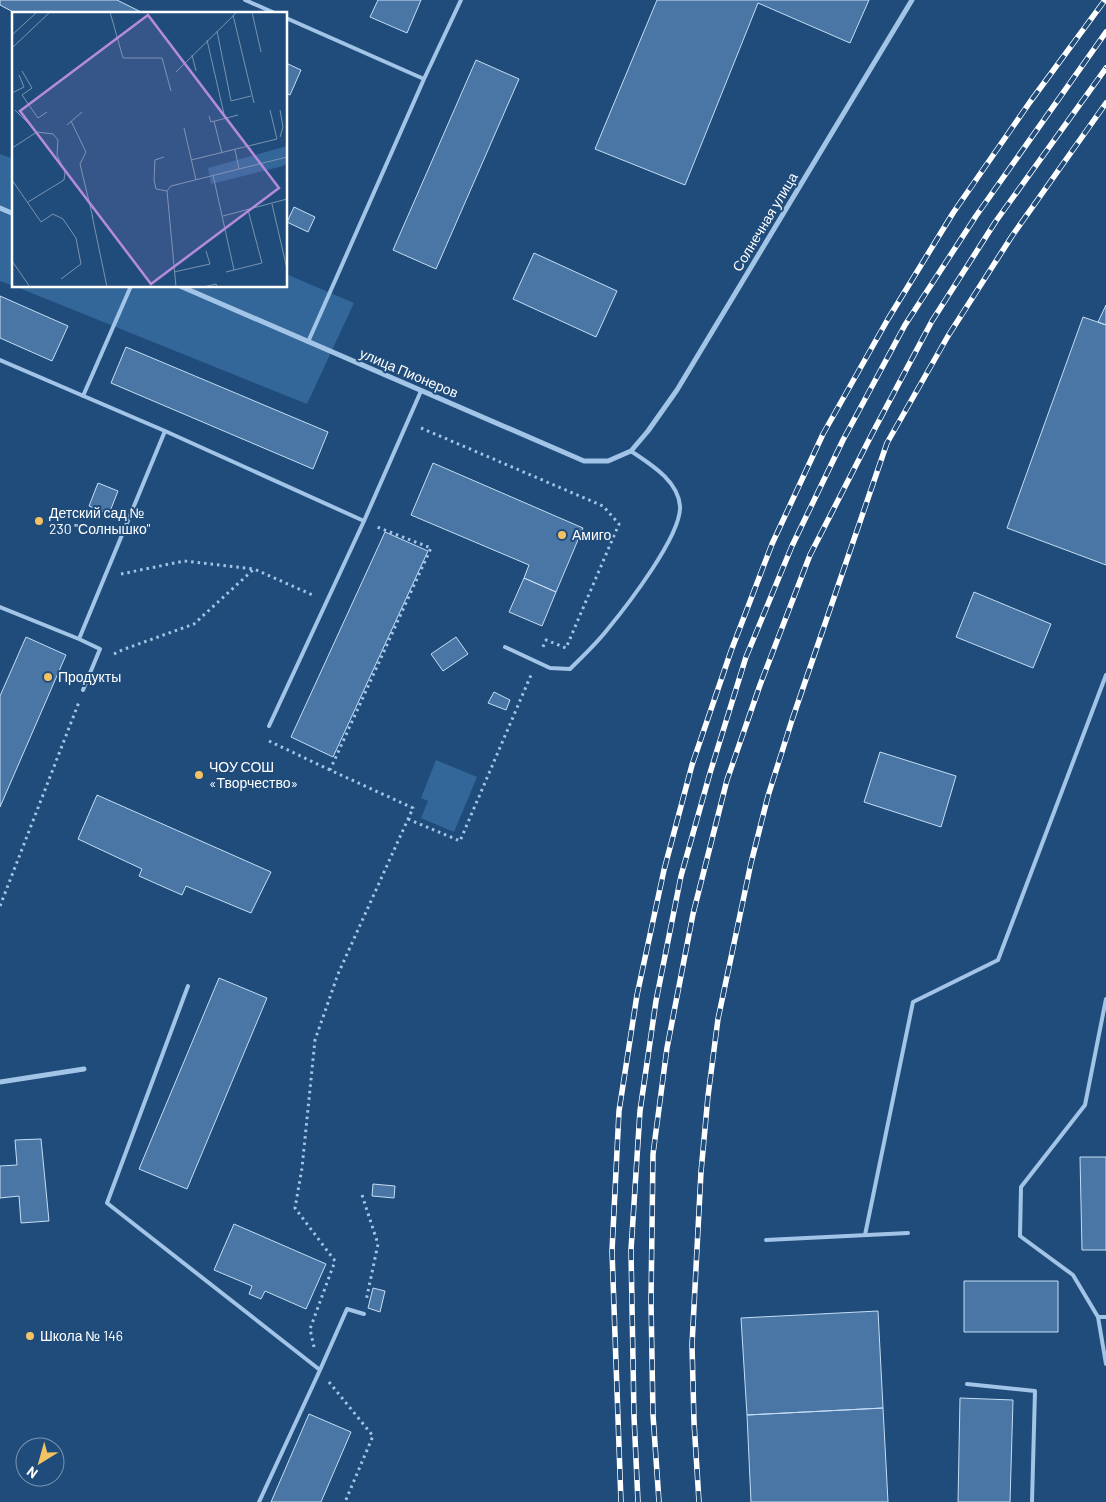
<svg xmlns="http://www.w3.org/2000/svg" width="1106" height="1502" viewBox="0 0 1106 1502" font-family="Barlow,sans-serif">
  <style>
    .green { fill: #369 }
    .building { fill: #4976a4; stroke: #c5ddf5 }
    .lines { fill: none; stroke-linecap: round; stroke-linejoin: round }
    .path { stroke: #a2c4e6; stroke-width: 3; stroke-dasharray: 2.5 4; stroke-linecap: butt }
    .service { stroke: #a2c4e6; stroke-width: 4 }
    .minor { stroke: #a2c4e6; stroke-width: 5 }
    .rail-casing { stroke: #fff; stroke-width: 5.5 }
    .rail { stroke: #204c7b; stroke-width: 4; stroke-dasharray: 11; stroke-linecap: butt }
    .poi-dot { fill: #f3c363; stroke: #204c7b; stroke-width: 2 }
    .labels { text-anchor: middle; stroke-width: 4; stroke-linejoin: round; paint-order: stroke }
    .street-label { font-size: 14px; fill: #fff; stroke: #204c7b }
    .poi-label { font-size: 14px; fill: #fff; stroke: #204c7b; text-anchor: start }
    .inset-road { fill: none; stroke: #7994b0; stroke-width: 1 }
    .view { fill: #b68bdc; fill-opacity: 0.15; stroke: #b68bdc; stroke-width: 2.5 }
    .inset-edge { fill: none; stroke: #fff; stroke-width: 2.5 }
  </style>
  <rect width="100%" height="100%" fill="#204c7b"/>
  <path class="green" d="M0,154L14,159V286L0,281Z
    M286,274L354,303L307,404L14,286H286Z
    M436,760L477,777L454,832L421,818L428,801L421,798Z"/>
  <path class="building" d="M0,0H117L145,14H17L0,5Z
    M378,0H421L407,33L370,17Z
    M657,0H869L850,43L758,3L685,185L595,149Z
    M476,60L519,79L436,269L393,250Z
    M286,63L301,70L290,95L286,93Z
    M294,207L315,217L308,232L287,222Z
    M534,253L617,291L596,337L513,299Z
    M0,296L68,326L52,361L0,338Z
    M1106,305V325L1098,322Z
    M1083,317L1106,325V565L1007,528Z
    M126,347L328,432L313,469L111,383Z
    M433,463L583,528L556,592L524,578L529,565L411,515Z
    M98,483L118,491L109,514L89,506Z
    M385,532L428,551L333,757L291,737Z
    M524,578L556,592L542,626L509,612Z
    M974,592L1051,624L1033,668L956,637Z
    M26,637L66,655L0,807V696Z
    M456,637L468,654L443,671L431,654Z
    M494,692L510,700L506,710L488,703Z
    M880,752L956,776L941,827L864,802Z
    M97,795L271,872L251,913L186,886L182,895L139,876L142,869L78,839Z
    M219,978L267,998L187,1189L139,1169Z
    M41,1139L49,1221L21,1223L19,1196L0,1198V1166L17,1165L15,1140Z
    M1080,1157H1106V1250H1082Z
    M373,1184L395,1186L394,1198L372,1196Z
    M234,1224L326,1264L306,1309L265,1291L261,1299L249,1294L252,1286L214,1270Z
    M964,1281H1058V1332H964Z
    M373,1288L385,1291L380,1312L368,1308Z
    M878,1311L883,1408L747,1415L741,1318Z
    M960,1398L1013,1400L1010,1502H958Z
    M883,1408L888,1502H751L747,1415Z
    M309,1414L351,1432L321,1502H271Z"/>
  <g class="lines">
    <path class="path" d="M421,428L603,506L619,524L566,648L546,640L542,649
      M121,574L184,561L253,569
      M114,654L122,650L194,624L254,569L315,596
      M269,741L330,770
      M408,819L460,841L531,675
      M0,906L79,702
      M362,1195L378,1244L366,1301
      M314,1347L310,1329L335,1261L295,1208L302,1168L315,1040L338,974L413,808L330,770L431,548L377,527
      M329,1382L373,1436L345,1502"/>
    <path class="service" d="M245,0L277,14
      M286,18L424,79
      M308,342L424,79L461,0
      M0,360L165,431L364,521
      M83,396L131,286
      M0,607L79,639L100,649L83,690
      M79,639L165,431
      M505,647L550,668L570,669C583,656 596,644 607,630C626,607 682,535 680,506C678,480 650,464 631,451
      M269,726L364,521L421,391
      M188,986L107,1203L320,1370L259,1502
      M1106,999L1085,1105L1021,1187L1020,1236L1073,1275L1098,1317H1106
      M865,1235L913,1002L998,960L1106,675
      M766,1240L908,1233
      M1098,1317L1106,1364
      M320,1370L347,1309L364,1314
      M967,1384L1035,1391L1032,1502"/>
    <path class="minor" d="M0,208L14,214
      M180,286L584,461H608L631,451L648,431L677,390L912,0
      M0,1082L84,1069"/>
    <g class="rail-casing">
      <path id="rail" d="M621,1502L612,1251L619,1111L637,995L664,870L692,765L731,651L772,544L823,434L888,319L953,213L1030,102L1105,0
        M638,1502L634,1416L631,1250L640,1111L656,1001L681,876L710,773L746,657L792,546L843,440L905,325L976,216L1106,32
        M659,1502L653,1415L651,1301L653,1154L667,1048L693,914L727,780L760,685L810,555L872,434L932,321L996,221L1106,68
        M699,1502L694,1422L692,1345L701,1172L708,1096L718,1019L751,863L768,796L792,720L887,443L948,336L1012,236L1106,103"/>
    </g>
    <use href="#rail" class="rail"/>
  </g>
  <g class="poi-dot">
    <circle cx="39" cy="521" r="5"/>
    <circle cx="562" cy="535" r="5"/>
    <circle cx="48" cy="677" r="5"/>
    <circle cx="199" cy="775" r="5"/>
    <circle cx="30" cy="1336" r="5"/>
  </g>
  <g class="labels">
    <g class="street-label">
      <text transform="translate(765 222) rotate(-59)" y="5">Солнечная улица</text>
      <text transform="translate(409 373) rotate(23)" y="5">улица Пионеров</text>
    </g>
    <g class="poi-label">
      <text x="49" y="518">Детский сад №<tspan x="49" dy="16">230 "Солнышко"</tspan></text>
      <text x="572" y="540">Амиго</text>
      <text x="58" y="682">Продукты</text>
      <text x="209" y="772">ЧОУ СОШ<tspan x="209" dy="16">«Творчество»</tspan></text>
      <text x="40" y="1341">Школа № 146</text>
    </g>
  </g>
  <g transform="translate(12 12)">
    <rect width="275" height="275" fill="#204c7b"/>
    <path d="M275,134V151L271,154L199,172L196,156Z" fill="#369"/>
    <path class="inset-road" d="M98,0L111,46H150L159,79M240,0L249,40M221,3L242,91M205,19L219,89L239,84M0,23L25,0M195,28L212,102M0,36L38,0M180,43L184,59M10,59L20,76L10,83L26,106L35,100M164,60L225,0M0,81L12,75L7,63M3,98L25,120M268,98L271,115L268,125M197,104L199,110L226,103M59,109L74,140L68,152L81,206M202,109L210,141M55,113L70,100M172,116L184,168M0,136L25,120L41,122L46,128L45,143L53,160L52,168L16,190M223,138L227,157M152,145L143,148L142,168L144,177L155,179M179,148L265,127L258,98M201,163L222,258M0,168L29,210L41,202L51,207L64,226L69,252L49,267M155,179L159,174L275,145M155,179L164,275M260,192L275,257M80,203L95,275M211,204L275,187M0,249L18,275M162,260L198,252L194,239M214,260L250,251L236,198M191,275L204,272L205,275"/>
    <path class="view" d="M136,3L267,176L139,272L8,99Z"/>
    <rect width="275" height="275" class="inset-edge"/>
  </g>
  <g transform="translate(40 1462) rotate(217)"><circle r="24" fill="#204c7b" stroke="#7994b0"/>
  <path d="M0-4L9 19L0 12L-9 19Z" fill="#f3c363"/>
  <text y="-8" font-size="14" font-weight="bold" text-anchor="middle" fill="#ffffff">N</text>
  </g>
</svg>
